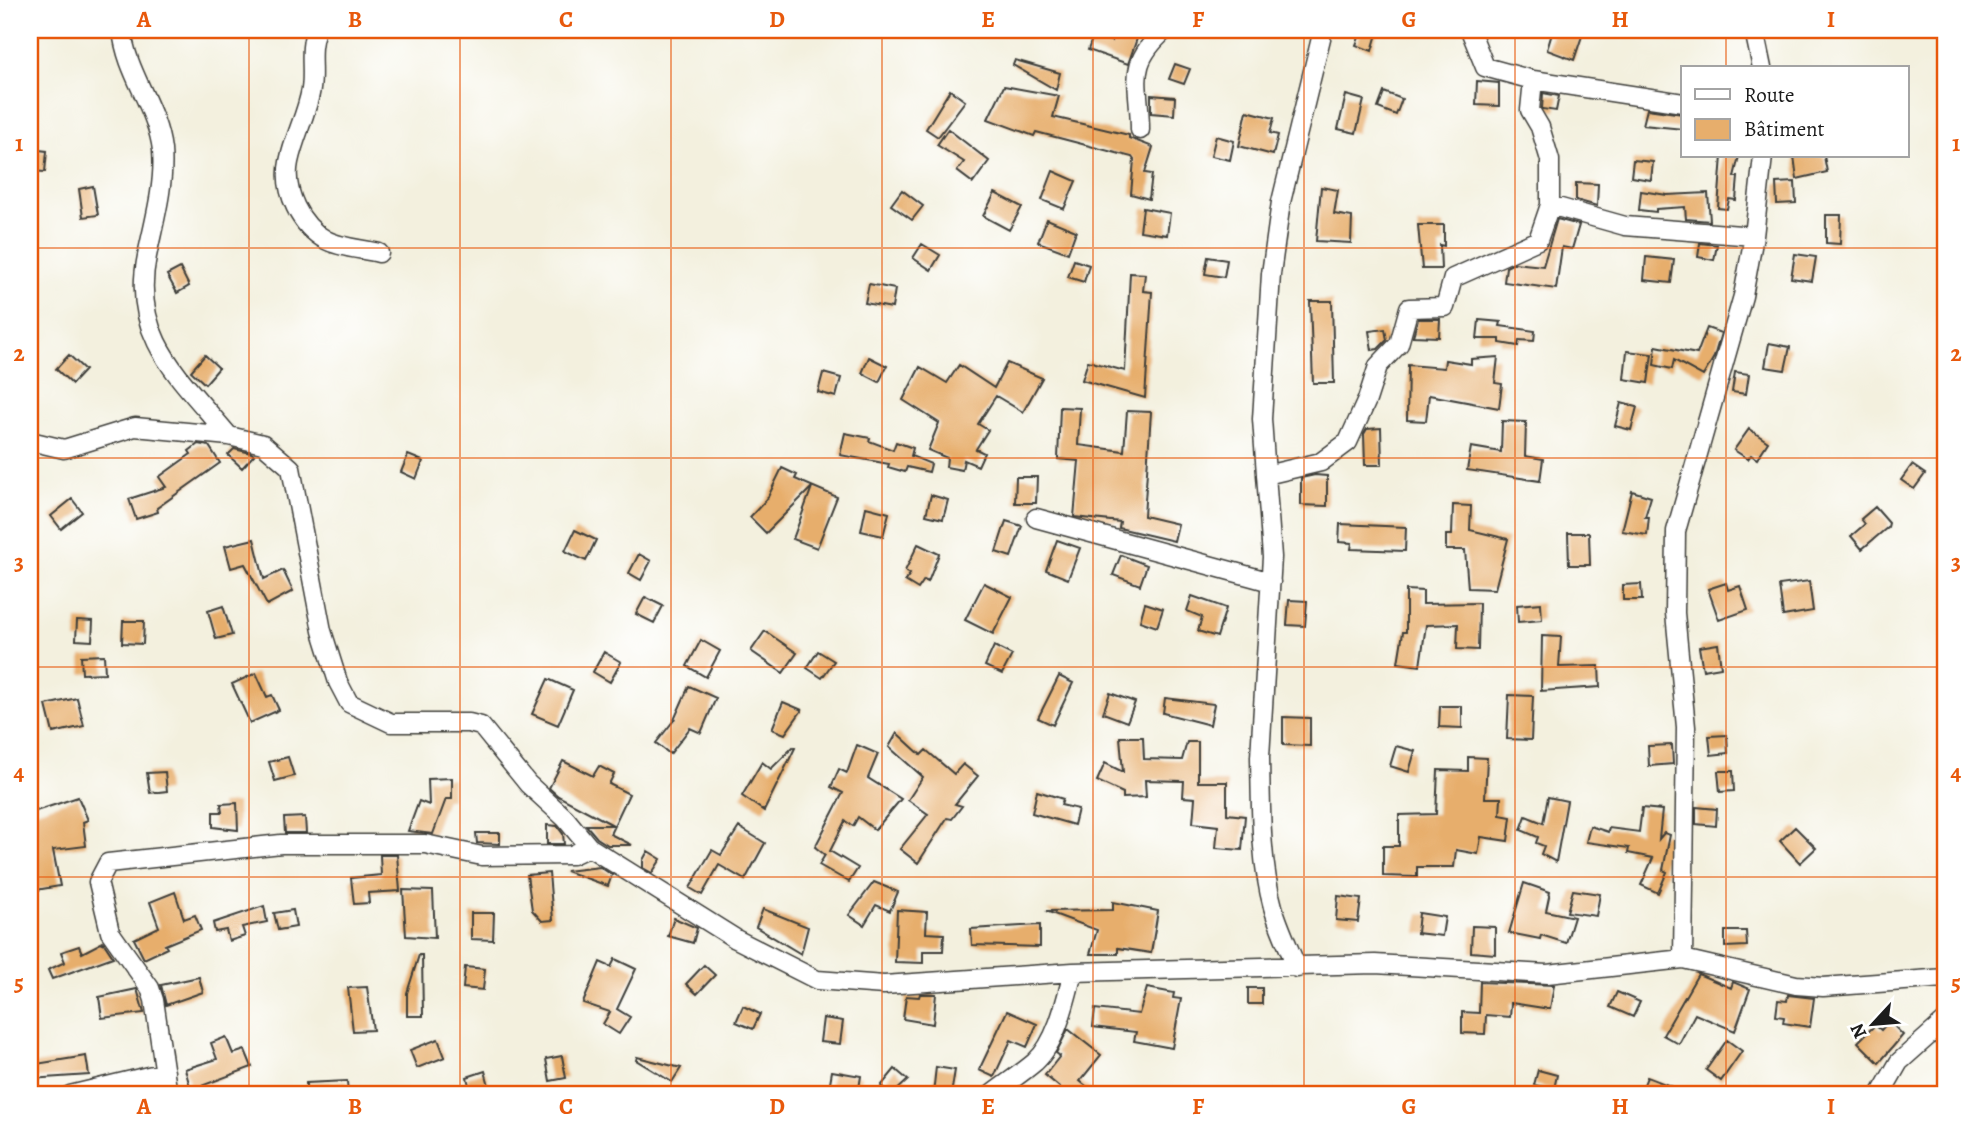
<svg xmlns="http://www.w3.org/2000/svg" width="1975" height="1125" viewBox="0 0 1975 1125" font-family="Alegreya,serif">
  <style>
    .building { fill: #e7ae6c }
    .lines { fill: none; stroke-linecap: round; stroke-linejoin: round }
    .street-casing { stroke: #3c3c39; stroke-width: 21 }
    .street { stroke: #fff; stroke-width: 18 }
    .grid { fill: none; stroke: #e8590c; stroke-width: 2; stroke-opacity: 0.55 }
    .neatline { fill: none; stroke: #e8590c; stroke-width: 2.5 }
    .grid-label { font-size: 23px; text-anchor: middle; font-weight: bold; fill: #e8590c }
  </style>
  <rect width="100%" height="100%" fill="#fff"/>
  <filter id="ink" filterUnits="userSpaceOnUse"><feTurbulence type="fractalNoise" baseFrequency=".0143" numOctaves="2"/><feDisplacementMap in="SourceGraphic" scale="14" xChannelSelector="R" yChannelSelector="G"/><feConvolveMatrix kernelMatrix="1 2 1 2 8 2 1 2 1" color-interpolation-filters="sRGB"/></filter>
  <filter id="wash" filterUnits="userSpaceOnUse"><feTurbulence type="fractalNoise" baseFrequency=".00686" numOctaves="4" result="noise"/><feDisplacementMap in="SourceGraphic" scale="28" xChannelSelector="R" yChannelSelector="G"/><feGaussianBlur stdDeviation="1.57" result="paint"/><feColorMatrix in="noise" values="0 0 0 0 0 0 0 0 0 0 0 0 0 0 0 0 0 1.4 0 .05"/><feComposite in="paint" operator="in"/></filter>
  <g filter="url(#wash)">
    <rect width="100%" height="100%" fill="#f3f0de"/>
    <g id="blocks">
      <path class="building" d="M1115,30H1140L1128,64L1088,50L1093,36L1112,41Z
        M1362,30L1377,34L1372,51L1356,45Z
        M1553,30H1584L1574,60L1547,50Z
        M1015,60L1060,73L1056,90L1013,65Z
        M1175,64L1190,69L1184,84L1169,79Z
        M1477,81L1499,83V106L1476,105Z
        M1004,86L1059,96L1053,117L1129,135V138L1153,147L1145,173L1152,174L1149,199L1131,194L1134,160L1132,157L1036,132L1034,136L988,119Z
        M950,90L965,101L938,137L926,129Z
        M1384,92L1402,99L1396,115L1378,108Z
        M1543,93L1559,96L1556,111L1542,109Z
        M1151,95L1175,97L1174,115L1151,113Z
        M1346,95L1364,100L1356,133L1338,129Z
        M1647,109L1683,114V129L1643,125Z
        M1247,111L1274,118L1270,133L1278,135L1273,155L1239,146Z
        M948,129L989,161L973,183L957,171L964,162L937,145Z
        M1216,136L1234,141L1230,160L1211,156Z
        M30,149L47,151L45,172L30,171Z
        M1722,156H1739L1734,177H1738L1736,200L1729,199L1727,209L1718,208Z
        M1794,156H1824L1827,172L1797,179Z
        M1633,160L1653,162L1651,180L1631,177Z
        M1053,171L1076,181L1064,209L1042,200Z
        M1795,182L1796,203L1777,204L1776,183Z
        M1576,183L1598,184L1597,206L1576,200Z
        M93,186L98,215L83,217L79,189Z
        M1321,187L1338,190L1334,214L1352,217L1351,243L1316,241Z
        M902,190L923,206L912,220L891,205Z
        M1641,191L1667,195L1708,193L1710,221L1686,219L1685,207L1656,209V212L1639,210Z
        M995,193L1022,207L1009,230L983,216Z
        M1143,208L1170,213L1167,235L1140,231Z
        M1826,215H1841L1840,244L1826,243Z
        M1047,219L1076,231L1068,253L1038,242Z
        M1557,219L1579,225L1572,249L1562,247L1556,289L1504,282L1506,267L1514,263L1543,266Z
        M1418,225H1444V246L1440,245L1441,269H1422Z
        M1700,243L1717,245L1714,260L1698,257Z
        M922,244L940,255L931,270L913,258Z
        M1795,254L1816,257L1812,281L1791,278Z
        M1208,257L1227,260L1224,277L1205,274Z
        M1646,257L1674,260L1671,283L1644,280Z
        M1074,260L1089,265L1084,282L1068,277Z
        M180,268L189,286L177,293L167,275Z
        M1130,273L1145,274L1143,291L1152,292L1145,398L1082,380L1088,361L1125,371Z
        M869,284L895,289L892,308L865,303Z
        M1310,301H1332L1334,383H1313Z
        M1418,319H1440L1439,337L1413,336Z
        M1479,320L1501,322L1500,326L1535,331L1534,341L1519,340L1518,346L1500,343V339H1477Z
        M1707,328L1721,333L1714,357L1703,376L1674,360L1672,369L1654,365L1656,346L1697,354Z
        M1385,329L1387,340L1378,349L1372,350L1369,331Z
        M1769,343L1790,347L1785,370L1765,367Z
        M1627,351L1652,354L1648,383L1624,379Z
        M69,355L85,370L72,384L56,369Z
        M205,355L219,368L205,384L191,371Z
        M869,357L887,366L879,382L862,373Z
        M1498,357L1495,383L1502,384L1499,408L1429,395L1426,421L1407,420L1408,365L1444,368L1445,360L1471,364V359Z
        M1007,363L1042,378L1023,412L996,396L978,424L988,430L976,449L984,453L978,466L964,460L962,470L946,467L947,458L928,450L939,423L903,400L920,367L947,383L959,365L994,388Z
        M1735,372L1749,374L1746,394L1732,392Z
        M823,373L841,378L836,397L818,392Z
        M1621,403L1637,407L1631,430L1615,426Z
        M1060,407L1080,408L1078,445L1124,451L1127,411L1151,412L1144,516L1178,524L1174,541L1119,528L1120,522L1074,517L1079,461L1058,459Z
        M1502,421L1526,422L1525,456L1543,459L1540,481L1467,470L1471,447L1501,452Z
        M1381,428L1382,465H1365L1364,434L1367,429Z
        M1749,429L1768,442L1757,459L1751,455L1748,459L1734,450Z
        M845,433L870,438L869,441L893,450L896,442L913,448L911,456L931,464L929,472L907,467L905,472L888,467L889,464L840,455Z
        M198,444L209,446L220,463L157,508L158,512L136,519L129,499L166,487L159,477L191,454L189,451Z
        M234,449L251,453L254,455L242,468L228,455Z
        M408,455L423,461L416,479L401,472Z
        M1912,465L1925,474L1914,489L1901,480Z
        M782,468L797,475L795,479L837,497L817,548L793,539L812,487L766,533L750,517L767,499Z
        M1315,475L1327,476V506L1301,505V478Z
        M1016,477H1037L1036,503H1015Z
        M1632,491L1651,497L1645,517H1649L1647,535L1622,531Z
        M931,495L948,500L943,519L926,515Z
        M72,499L82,512L61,529L51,516Z
        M1453,505L1471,506L1470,530L1508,539L1495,589L1468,588L1465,550H1446V535H1452Z
        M866,507L889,513L883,536L861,531Z
        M1875,507L1889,523L1888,527L1862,549L1851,536L1865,524L1861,519Z
        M1006,521L1022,526L1011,557L996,552Z
        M1340,524L1406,527L1405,551L1351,549L1352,543L1339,542Z
        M575,530L596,540L586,561L565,551Z
        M1568,533H1589L1590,565H1569Z
        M254,539L264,579L283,570L293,591L267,605L245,564L231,568L225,546Z
        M1057,540L1080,548L1068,579L1046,570Z
        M918,544L939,554L928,582L924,580L918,589L905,581L910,574L905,571Z
        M639,554L651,561L641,580L629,573Z
        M1121,555L1147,565L1140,585L1113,575Z
        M1809,581L1813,611L1783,616L1779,585Z
        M984,583L1012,597L993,634L965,620Z
        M1726,583L1728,590L1740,586L1748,610L1719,620L1708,589Z
        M1641,584L1642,600H1623V585Z
        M1406,590L1423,591V604L1479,603L1478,650L1457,649L1458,624L1426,625L1420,666L1398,663L1403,632H1406Z
        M1192,596L1226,608L1217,637L1198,631L1202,617L1187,611Z
        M645,597L663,606L654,623L636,614Z
        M1289,600L1307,601L1305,626L1287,625Z
        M1145,603L1163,609L1157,627L1140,621Z
        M1541,603L1542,620L1518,622L1517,605Z
        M223,606L232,635L216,639L208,611Z
        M77,620L93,621L92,641L76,640Z
        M123,621H144L143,644L122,643Z
        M765,631L797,653L783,673L751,651Z
        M1542,636L1561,637L1559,667L1599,666L1600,687L1541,691Z
        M701,640L720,651L706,677L687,666Z
        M1718,644L1721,667L1703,670L1699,647Z
        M994,646L1012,655L1002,674L985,666Z
        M818,651L834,661L822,678L807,668Z
        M604,652L621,662L610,682L593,672Z
        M104,655L105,673L82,674L81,656Z
        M256,673L267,697L272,695L279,710L250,723L232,684Z
        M1059,676L1073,683L1053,725L1038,718Z
        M548,679L573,690L558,725L532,714Z
        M689,686L716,698L701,733L690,728L670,754L656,743L674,720Z
        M1110,693L1135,702L1127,722L1103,713Z
        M1509,695L1533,696L1531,740L1507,739Z
        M77,698L84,726L53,733L46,705Z
        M1165,698L1214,704L1210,725L1163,713Z
        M783,702L802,710L785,734L772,729Z
        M1440,706H1462V728L1439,727Z
        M1283,717L1310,718V746L1283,745Z
        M897,733L921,755L926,750L954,774L963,764L978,776L955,804L962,806L952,819L947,818L918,863L900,849L928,814L908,800L923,777L889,747Z
        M1727,735L1728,753L1711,755L1709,736Z
        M1120,737H1143L1144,759L1182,760L1187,742H1198V782H1227V814L1245,816L1242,850L1216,848L1218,826L1193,823L1195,798L1183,797L1184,781L1145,780L1146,797L1123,798V793L1097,781L1105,763L1123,772Z
        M857,745L878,754L868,778L901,799L875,830L858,817L853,826L845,821L830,851L858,868L849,882L819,865L825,855L815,847L843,793L831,787L839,769L847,773Z
        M1672,745L1673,764L1649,766L1648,746Z
        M1396,746L1415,751L1409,772L1390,766Z
        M793,747L795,748L764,811L742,796L762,762L771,769Z
        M288,757L294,776L275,781L269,762Z
        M1468,757L1487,758L1485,798H1501L1500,815L1511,817L1508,841L1481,837L1478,854L1456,850L1454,867H1417V877L1383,876V846H1399V815L1436,814L1438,770L1468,771Z
        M563,761L593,776L599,766L614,774L609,784L629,794L610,834L632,845H608L597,838L586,825H613L558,796L549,788Z
        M1718,771H1733L1734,791L1720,792Z
        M165,772L167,791L150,793L147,773Z
        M452,778V799H446L433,834L408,831L419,801L429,805L428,779Z
        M1037,791L1063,799L1061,805L1078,809L1074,825L1032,813Z
        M78,797L88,820L83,822L86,846L53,850L60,886L30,891V813Z
        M1548,797L1567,801L1556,862L1541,854L1544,846L1536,843L1538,837L1521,830L1526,816L1543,823Z
        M237,803L238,830L213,827V812H222L221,804Z
        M1696,807L1717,809L1716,826L1696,824Z
        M1642,808L1662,810L1659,839L1664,833L1670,835L1663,870L1667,872L1658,893L1641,885L1653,858L1628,853L1629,848L1586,842L1590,826L1608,832L1609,828L1639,832Z
        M305,817L306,833H285L284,818Z
        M547,825L557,826L563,834L564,844H547Z
        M739,827L765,843L745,880L719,865L702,895L690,888L712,850L721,855Z
        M1795,827L1816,848L1800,863L1780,841Z
        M476,833H500V844L477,843Z
        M648,851L661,859L652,873L643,868V860Z
        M380,855H397L400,891L368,893L369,903L354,904L351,878L381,875Z
        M600,867L612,875L608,886L566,871Z
        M549,873L553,920L542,921L532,910L527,875Z
        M874,882L898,892L890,911L876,905L864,925L849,915Z
        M1524,883L1550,892L1546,911L1574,917L1566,943L1541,935L1540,939L1509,933Z
        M403,890L433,891L435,938L406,936Z
        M1573,890L1600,894L1596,916L1567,912Z
        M175,892L184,919L195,915L201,930L165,945L167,948L144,959L134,939L159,927L150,902Z
        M1338,896L1361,899L1358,922L1336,920Z
        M1113,902L1158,911L1151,953L1118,948V954H1090L1097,930L1046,911L1113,910Z
        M264,906L267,922L242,927L245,936L229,941L226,930L215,932L213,923Z
        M763,909L808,927L801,954L756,927Z
        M293,910L296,927L278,930L274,913Z
        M897,910L927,912L926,933L944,934L943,951H923V963L895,962Z
        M471,913H494L493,940L471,939Z
        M1419,913L1445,917L1442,936L1417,933Z
        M674,918L697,928L693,943L668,936Z
        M1040,925V947L972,945L971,929Z
        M1472,926L1495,927V954L1471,952Z
        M1725,931H1746L1747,946L1725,947Z
        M103,942L113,957L52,979L48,970L65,962L61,952L79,946L82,953Z
        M419,955H422L423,1016H407V993Z
        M615,959L636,969L617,1009L630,1017L619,1034L603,1024L610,1012L583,1003L600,962L611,967Z
        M704,965L715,975L697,994L686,984Z
        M465,967L485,969L483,990L463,988Z
        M1698,974L1731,988L1733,982L1750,989L1735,1031L1695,1014L1679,1044L1663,1035Z
        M199,977L203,992L166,1005L161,985Z
        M1480,982L1554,985L1550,1009L1511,1003L1510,1017L1486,1015L1485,1034L1462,1033V1012L1479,1013Z
        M367,987L373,1030L353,1031L348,988Z
        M1147,988L1174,993L1173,998L1181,999L1172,1048L1134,1041L1136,1032L1093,1027L1095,1009L1139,1014Z
        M1248,988H1262V1004H1248Z
        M137,989L144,1013L102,1018L99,997Z
        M1617,992L1640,1002L1633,1017L1610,1007Z
        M920,994H936L933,1024L903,1019L906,996L919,997Z
        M1788,995L1814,998L1810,1027L1783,1023L1784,1017L1776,1016L1778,1000L1787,1001Z
        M743,1006L760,1014L753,1029L736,1022Z
        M1007,1011L1037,1024L1027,1047L1011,1040L994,1077L979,1070Z
        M823,1018L843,1021L840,1044L820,1042Z
        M1889,1021L1903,1035L1879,1063L1858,1042L1875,1025L1881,1030Z
        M1068,1029L1101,1055L1080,1081L1097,1095H1069L1045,1075L1060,1056L1056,1053Z
        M226,1037L233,1054L245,1050L252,1067L191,1090L185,1069L217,1059L211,1043Z
        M438,1039L445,1057L417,1068L410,1050Z
        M1727,1040L1742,1051L1721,1081L1706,1070Z
        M86,1056L89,1075L30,1079V1065Z
        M562,1056L566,1078L550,1081L546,1059Z
        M637,1057L681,1068L672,1082L636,1060Z
        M936,1067L955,1070L951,1095L933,1094Z
        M895,1069L908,1080L892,1095L881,1086Z
        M1538,1070L1557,1075L1554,1089L1534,1085Z
        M485,1071L490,1089L471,1094L467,1077Z
        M832,1071L861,1076L858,1095L828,1094Z
        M1647,1077L1691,1094V1095H1650L1641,1092Z
        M347,1081L348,1095H306V1083Z"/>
    </g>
  </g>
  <g filter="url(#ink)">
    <use href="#blocks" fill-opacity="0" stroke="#3c3c39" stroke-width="2"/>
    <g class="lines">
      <g class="street-casing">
        <path id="street" d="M122,30C126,73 157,107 162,150C165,185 154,222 147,256C130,338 181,378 229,436
          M316,30C308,49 314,69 311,89C307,114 294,137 289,162C283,191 300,226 326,240C341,248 363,249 379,253
          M1470,30L1485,67L1533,80L1683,103
          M1754,30L1762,68
          M1533,80L1530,110L1540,127L1550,160V205
          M1140,130C1140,82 1125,66 1165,30
          M30,441L64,449L135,427L229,436L263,444L291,468L322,631L338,682L349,703L391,723H469L481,726L528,784L565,818L589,847L736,939L817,980L884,985L1073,972L1375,964L1547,974L1683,959L1796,985L1823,987L1945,978
          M1266,475L1321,462L1348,442L1367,400L1378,366L1399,344L1409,308L1445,307L1453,278L1538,240L1550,205L1625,226L1754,236
          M1036,518L1271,582
          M1683,959L1686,727L1675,613L1676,531L1743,296L1754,236L1763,156
          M1297,968C1289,948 1279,928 1273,907C1260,861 1261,806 1260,757L1272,557L1262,419L1271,274L1281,202L1323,30
          M70,1095L165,1072
          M168,1095L154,1000L150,988L110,932L98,882L108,863L281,844H425L482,856L572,855L589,847
          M991,1095C1005,1084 1021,1074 1035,1062C1057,1042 1066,1000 1073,972
          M1880,1095L1899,1062L1945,1021"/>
      </g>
      <use href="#street" class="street"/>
    </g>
  </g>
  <path class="grid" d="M249,30V1095M460,30V1095M671,30V1095M882,30V1095M1093,30V1095M1304,30V1095M1515,30V1095M1726,30V68M1726,156V1095M30,248H1945M30,458H1945M30,667H1945M30,877H1945"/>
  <rect width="1975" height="1125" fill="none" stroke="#fff" stroke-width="77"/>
  <rect x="1681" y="66" width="228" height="91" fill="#ffffff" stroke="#a4a4a4" stroke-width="2"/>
  <rect x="1695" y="89" width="35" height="10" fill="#ffffff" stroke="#a4a4a4" stroke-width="2"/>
  <text x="1744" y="102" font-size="21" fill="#1c1c1c">Route</text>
  <rect x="1695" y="119" width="35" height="21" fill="#e7ae6c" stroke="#a4a4a4" stroke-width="2"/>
  <text x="1744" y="136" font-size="21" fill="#1c1c1c">Bâtiment</text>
  <g transform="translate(1873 1024) rotate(244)" stroke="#ffffff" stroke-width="5" paint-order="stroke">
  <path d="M0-5L12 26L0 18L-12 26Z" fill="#1c1c1c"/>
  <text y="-10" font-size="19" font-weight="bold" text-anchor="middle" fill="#1c1c1c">N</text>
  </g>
  <rect x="38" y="38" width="1899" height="1048" class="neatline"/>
  <g class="grid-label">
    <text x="144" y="27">A</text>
    <text x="355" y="27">B</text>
    <text x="566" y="27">C</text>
    <text x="777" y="27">D</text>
    <text x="988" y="27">E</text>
    <text x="1198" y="27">F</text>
    <text x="1409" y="27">G</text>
    <text x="1620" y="27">H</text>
    <text x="1831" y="27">I</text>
    <text x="19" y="151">1</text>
    <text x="1956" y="151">1</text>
    <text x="19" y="361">2</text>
    <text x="1956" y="361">2</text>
    <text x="19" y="570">3</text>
    <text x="1956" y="570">3</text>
    <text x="19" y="780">4</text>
    <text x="1956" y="780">4</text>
    <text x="19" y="990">5</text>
    <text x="1956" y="990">5</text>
    <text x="144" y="1114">A</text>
    <text x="355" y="1114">B</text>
    <text x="566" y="1114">C</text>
    <text x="777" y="1114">D</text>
    <text x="988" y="1114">E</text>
    <text x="1198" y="1114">F</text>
    <text x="1409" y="1114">G</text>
    <text x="1620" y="1114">H</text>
    <text x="1831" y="1114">I</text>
  </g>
</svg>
